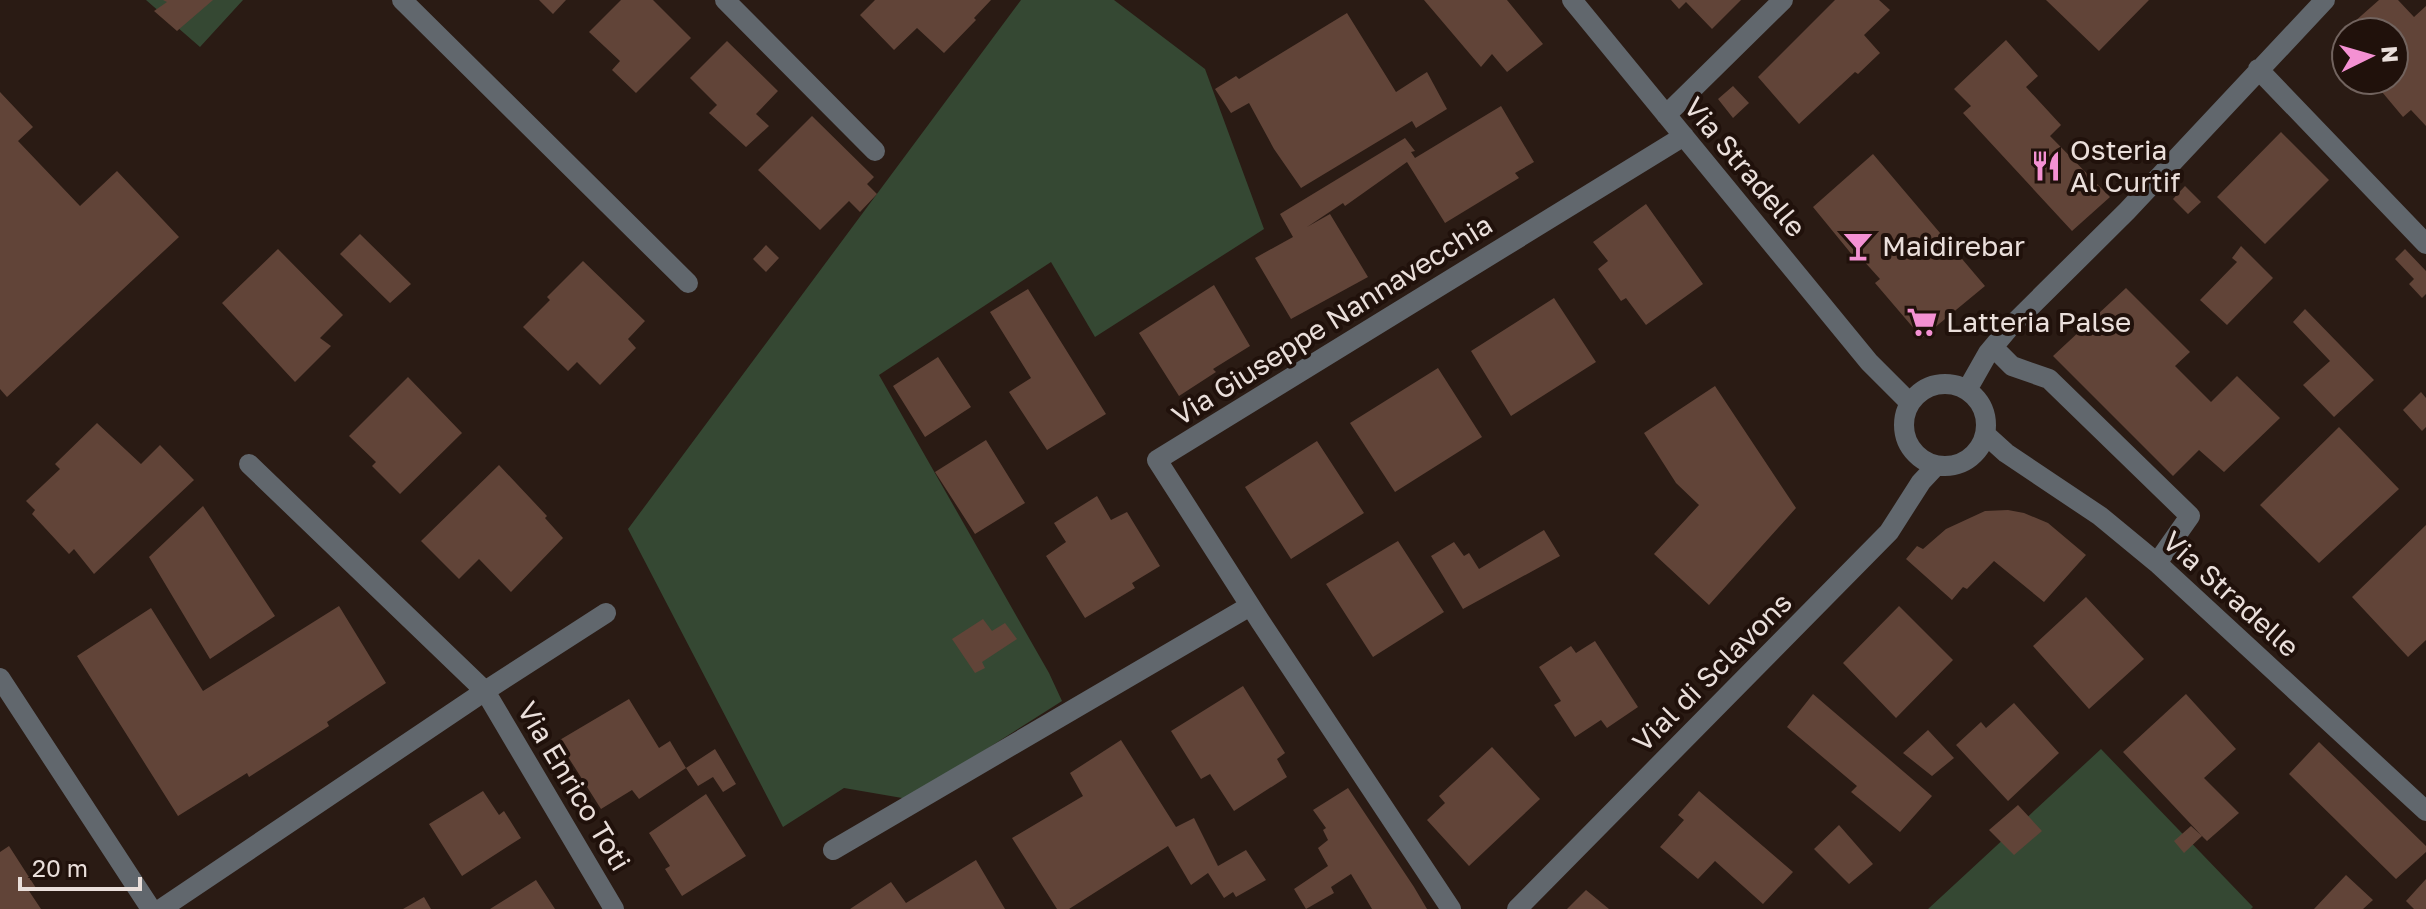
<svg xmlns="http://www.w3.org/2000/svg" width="2426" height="909" viewBox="0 0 2426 909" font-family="'Golos Text',sans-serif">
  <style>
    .green { fill: #354833 }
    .building { fill: #614438 }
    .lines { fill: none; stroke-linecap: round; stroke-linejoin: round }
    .minor { stroke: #61676d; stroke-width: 20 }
    .labels { text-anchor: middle; stroke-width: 8; stroke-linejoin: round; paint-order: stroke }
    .poi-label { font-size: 28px; fill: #eadfdb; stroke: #20110b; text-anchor: start }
    .street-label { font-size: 28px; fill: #eadfdb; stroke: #20110b }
  </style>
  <rect width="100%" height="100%" fill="#2a1b14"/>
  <path class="green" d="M146,0H243L200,47Z
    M1021,0H1114L1205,69L1264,229L1095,337L1051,262L879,375L1049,673L1062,701L908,799L844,788L783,827L628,529Z
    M2101,749L2253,907L2251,909H1928Z"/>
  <path class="building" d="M163,0H213L177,31L154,11L167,2Z
    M539,0H566L553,14Z
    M621,0H653L691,38L636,93L612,70L620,61L589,32Z
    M875,0H991L974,18L976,20L944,53L917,28L894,50L860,15Z
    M1424,0H1507L1543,44L1507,72L1492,54L1481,67Z
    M1671,0H1741L1712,29L1686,2L1679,9Z
    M1835,0H1879L1890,10L1864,35L1880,53L1858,74L1855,72L1799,124L1758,77Z
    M2046,0H2149L2099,51Z
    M2379,0H2398L2414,17L2426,6V126L2411,110L2403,117L2372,80H2394V32H2346V50L2336,38Z
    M1347,13L1396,92L1427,72L1447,109L1416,128L1412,121L1301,188L1274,149L1249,103L1231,113L1215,89L1236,76L1239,79Z
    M2006,40L2038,76L2026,87L2061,125L2050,136L2110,197L2072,231L1963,113L1971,106L1954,89Z
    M727,41L778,91L756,114L769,126L746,147L709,113L717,105L690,78Z
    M1733,86L1749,103L1733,118L1718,99Z
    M0,92L33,127L18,141L80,206L117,171L179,237L7,397L0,389Z
    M1501,106L1534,162L1515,173L1519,178L1445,223L1407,162L1345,206L1343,203L1307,227L1330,214L1368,277L1291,319L1255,258L1293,237L1280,214L1405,138L1415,151L1411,152L1415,158Z
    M812,116L874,177L867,184L877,194L860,212L849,201L820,230L758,170Z
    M2281,132L2329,180L2265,244L2217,197Z
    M1873,154L1985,286L1922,338L1875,283L1880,279L1862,259L1858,262L1813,207Z
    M2185,186L2201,202L2188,214L2173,199Z
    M1646,204L1703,284L1646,325L1626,298L1621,301L1598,269L1608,261L1593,242Z
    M360,234L411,284L390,303L340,254Z
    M766,245L779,258L766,272L753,259Z
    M2241,246L2273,278L2227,325L2200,300L2237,262L2232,258Z
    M278,249L343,315L320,338L331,346L295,382L222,303Z
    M2405,249L2426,271V294L2422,298L2409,284L2414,279L2395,259Z
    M583,261L645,321L628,339L636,348L600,385L577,362L568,371L523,327L550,300L547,297Z
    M1214,285L1250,346L1213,369L1216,372L1179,396L1139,333Z
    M2126,288L2190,352L2175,366L2211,402L2237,376L2280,418L2224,472L2199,450L2173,476L2053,356Z
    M1028,289L1106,414L1047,450L1009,392L1031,378L990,312Z
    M1554,298L1596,362L1511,416L1471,351Z
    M2305,309L2374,380L2334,417L2303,385L2330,361L2293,322Z
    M938,357L971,407L925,437L893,386Z
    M1438,368L1482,437L1395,492L1350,423Z
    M408,377L462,433L400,494L372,466L376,462L349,436Z
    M1715,386L1796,508L1709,605L1654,554L1699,505L1676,483L1644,433Z
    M2421,392L2426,398V427L2422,431L2403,410Z
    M97,423L141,464L160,445L194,480L94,574L74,549L69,554L32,514L35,510L26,501L60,469L55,464Z
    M2339,427L2399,489L2319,563L2260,505Z
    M986,440L1025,503L975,534L935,472Z
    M1317,441L1364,513L1291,559L1245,487Z
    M499,465L547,516L545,518L563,538L511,592L479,559L459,579L421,541Z
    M1097,496L1111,520L1127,512L1160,566L1132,583L1135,588L1085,618L1046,556L1066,542L1054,523Z
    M203,506L275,616L210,659L149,557Z
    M2008,510L2024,513L2048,523L2086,555L2044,602L1994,561L1967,589L1963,587L1952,600L1906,559L1917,546L1923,549L1946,529L1985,511Z
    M2426,525V640L2408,657L2352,597Z
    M1544,530L1560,556L1463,609L1431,556L1454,542L1464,556L1469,553L1479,569Z
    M1398,541L1444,612L1373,657L1326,584Z
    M2086,597L2144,659L2089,709L2033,646Z
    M339,606L386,683L327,722L329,726L249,777L247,773L178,816L77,656L151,608L203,691Z
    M1899,606L1953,660L1896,718L1843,663Z
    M983,619L992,631L1005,623L1017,639L982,662L985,668L975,673L952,639Z
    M1595,641L1638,707L1607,728L1601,720L1575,737L1554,705L1561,701L1539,667L1571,646L1576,653Z
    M1243,686L1285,753L1277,759L1287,777L1234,811L1210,774L1201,779L1171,731Z
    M1813,694L1932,796L1900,832L1851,792L1857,786L1787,727Z
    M2186,694L2236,749L2204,778L2239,813L2207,841L2202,836L2184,853L2174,841L2191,826L2202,836L2123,752Z
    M629,699L659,748L670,741L686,768L639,799L632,790L601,809L558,741Z
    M2014,703L2059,753L2008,801L1956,745L1981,722L1986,728Z
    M1928,730L1954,758L1932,776L1903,753Z
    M1121,740L1176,827L1194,818L1218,866L1246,850L1266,880L1236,897L1233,892L1224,898L1208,873L1191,885L1168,846L1069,909H1057L1012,838L1083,796L1070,773Z
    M2319,742L2426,846V852L2396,879L2289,774Z
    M1492,747L1540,799L1469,866L1427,820L1445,803L1439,796Z
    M715,749L736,784L723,792L713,777L698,786L686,768Z
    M1348,788L1414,887L1427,909H1372L1351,874L1331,887L1334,893L1306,909L1294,889L1328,866L1318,848L1328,840L1323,830L1326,828L1313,810Z
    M483,791L499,815L504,811L521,838L462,876L429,824Z
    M1699,791L1793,872L1763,904L1715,861L1698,879L1660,847L1684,820L1678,815Z
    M706,794L746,856L682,896L665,869L670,866L649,833Z
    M2018,805L2042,831L2014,855L1989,830Z
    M1839,825L1873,864L1849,884L1814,849Z
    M9,846L36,888L29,891L41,909H0V852Z
    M976,860L1005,909H850L891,882L906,903Z
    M2346,875L2373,900L2363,909H2314Z
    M2426,879V909H2414L2406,901Z
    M536,880L555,909H490Z
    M1586,890L1609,909H1567Z
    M424,897L431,909H403Z"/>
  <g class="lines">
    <path class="minor" d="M402,0L688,283
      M725,0L875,151
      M1572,0L1869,362L1910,403
      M2258,69L2426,244
      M1666,115L1783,0
      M1993,347L2012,366L2049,379L2190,516L2157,563
      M1904 425a41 41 0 1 1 82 0a41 41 0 1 1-82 0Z
      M1967,390L1988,353L2009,328L2127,211L2325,0
      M1985,434L2006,453L2100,516L2157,563L2426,811
      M249,464L485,691L614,909
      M0,678L151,909
      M833,850L1250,606
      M161,909L485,691L606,613
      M1451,909L1260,621L1157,460L1684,136
      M1517,909L1889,532L1921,482L1936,466"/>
  </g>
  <defs>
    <g id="restaurant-bare" transform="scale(2.4)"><path d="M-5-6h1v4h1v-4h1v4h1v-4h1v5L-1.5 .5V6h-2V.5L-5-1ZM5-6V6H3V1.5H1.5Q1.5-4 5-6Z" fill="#f491d3" stroke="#20110b" stroke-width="2.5" paint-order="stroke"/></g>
    <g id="bar-bare" transform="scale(2.4)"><path d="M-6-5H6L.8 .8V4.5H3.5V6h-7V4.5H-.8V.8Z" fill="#f491d3" stroke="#20110b" stroke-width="2.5" paint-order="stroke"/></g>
    <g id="supermarket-bare" transform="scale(2.4)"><path d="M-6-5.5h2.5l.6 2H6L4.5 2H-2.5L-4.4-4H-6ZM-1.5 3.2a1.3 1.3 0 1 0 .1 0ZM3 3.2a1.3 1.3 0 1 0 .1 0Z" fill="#f491d3" stroke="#20110b" stroke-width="2.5" paint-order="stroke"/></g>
  </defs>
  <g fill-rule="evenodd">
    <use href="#restaurant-bare" x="2046" y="166"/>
    <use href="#bar-bare" x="1858" y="246"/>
    <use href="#supermarket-bare" x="1922" y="322"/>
  </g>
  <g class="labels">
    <g class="poi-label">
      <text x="2070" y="160">Osteria<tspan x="2070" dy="32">Al Curtif</tspan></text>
      <text x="1882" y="256">Maidirebar</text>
      <text x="1946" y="332">Latteria Palse</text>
    </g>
    <g class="street-label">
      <text transform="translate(1745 167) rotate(50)" y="10">Via Stradelle</text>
      <text transform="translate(1332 320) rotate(-32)" y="10">Via Giuseppe Nannavecchia</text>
      <text transform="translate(2231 594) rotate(42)" y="10">Via Stradelle</text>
      <text transform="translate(1712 672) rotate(-45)" y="10">Vial di Sclavons</text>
      <text transform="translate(574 786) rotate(59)" y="10">Via Enrico Toti</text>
    </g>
  </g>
  <g transform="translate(2370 56) rotate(85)"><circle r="38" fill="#20110b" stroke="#71635e" stroke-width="2"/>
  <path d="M0-6L14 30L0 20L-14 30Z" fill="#f491d3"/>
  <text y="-12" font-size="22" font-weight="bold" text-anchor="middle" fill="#eadfdb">N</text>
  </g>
  <path d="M20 877v12h120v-12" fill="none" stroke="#eadfdb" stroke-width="4"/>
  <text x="32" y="877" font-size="24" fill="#eadfdb" stroke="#20110b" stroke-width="6" paint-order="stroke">20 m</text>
</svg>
